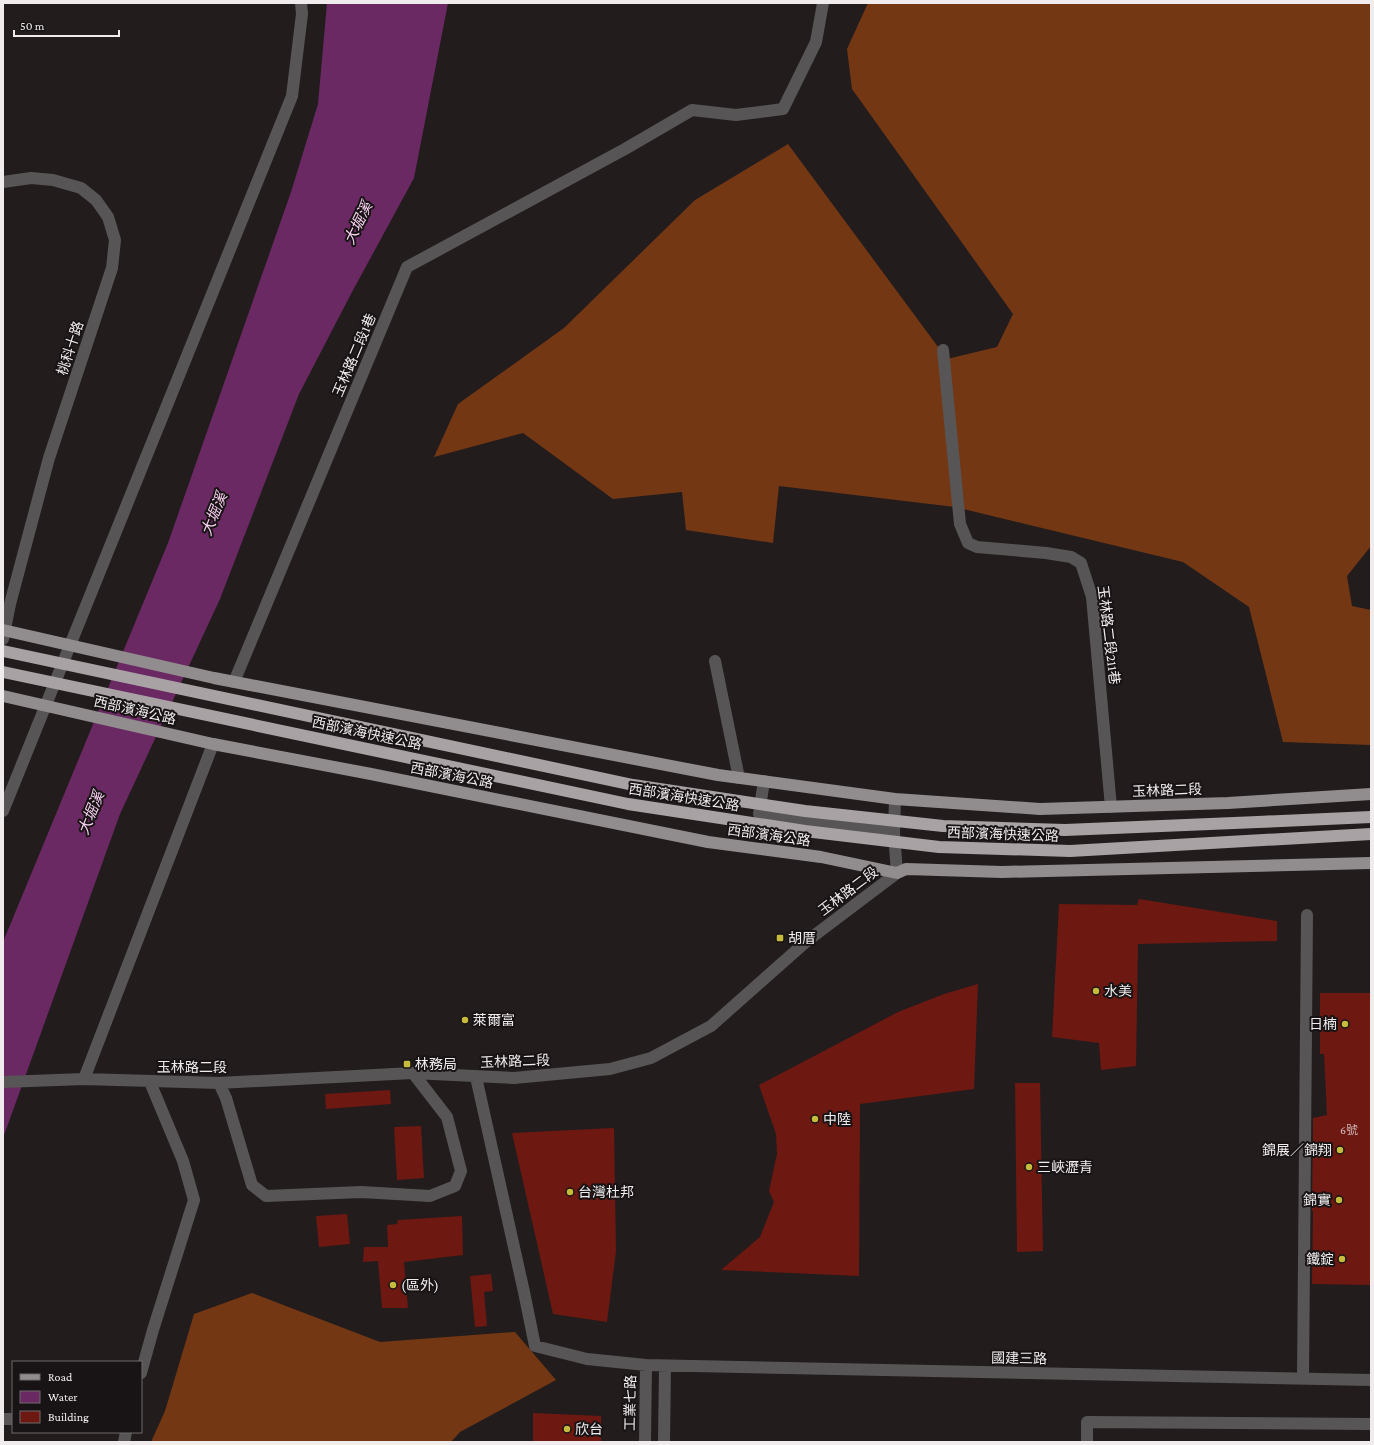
<svg xmlns="http://www.w3.org/2000/svg" width="1374" height="1445" viewBox="0 0 1374 1445" font-family="'Crimson Pro','Noto Sans TC',serif">
  <style>
    .forest { fill: #743714 }
    .water { fill: #6b2963 }
    .building { fill: #6e1812 }
    .lines { fill: none; stroke-linecap: round; stroke-linejoin: round }
    .minor { stroke: #575556; stroke-width: 12 }
    .major { stroke: #918c8e; stroke-width: 12 }
    .highway { stroke: #a8a2a4; stroke-width: 12 }
    .poi-dot { fill: #c7bb3c; stroke: #181314; stroke-width: 1.5 }
    .labels { text-anchor: middle; stroke-width: 4; stroke-linejoin: round; paint-order: stroke }
    .number-label { font-size: 12px; fill: #d0b7b6 }
    .street-label { font-size: 14px; fill: #f0eced; stroke: #181314 }
    .poi-label { font-size: 14px; fill: #f0eced; stroke: #181314; text-anchor: start }
    .water-label { font-size: 15px; font-style: italic; fill: #fbd3f3; stroke: #181314 }
  </style>
  <rect width="100%" height="100%" fill="#221c1d"/>
  <path class="forest" d="M868,3H1371V546L1347,576L1352,606L1371,610V745L1283,742L1249,607L1183,562L955,507L779,486L773,543L686,530L682,492L613,499L523,433L434,457L458,404L564,328L695,200L788,144L947,359L997,347L1013,314L852,89L847,49Z
    M252,1293L380,1342L515,1332L556,1380L460,1432L451,1442H151L165,1411L194,1314Z"/>
  <path class="water" d="M327,3H448L414,178L352,292L299,394L220,599L120,814L3,1138V942L168,543L291,192L318,104Z"/>
  <path class="building" d="M1139,899L1277,921V941L1138,944L1136,1066L1101,1070L1099,1043L1052,1037L1059,904L1137,905Z
    M978,984L974,1089L860,1104L859,1276L721,1270L760,1237L774,1202L769,1191L777,1154L776,1134L759,1085L898,1012L944,994Z
    M1320,993H1371V1285L1312,1284L1313,1211H1312L1313,1118L1327,1115L1324,1054H1320Z
    M1015,1083H1040L1043,1251L1017,1252Z
    M390,1090L391,1104L326,1109L325,1094Z
    M421,1126L424,1178L397,1180L394,1127Z
    M614,1128L616,1251L607,1322L553,1314L512,1133Z
    M347,1214L350,1244L319,1247L316,1216Z
    M462,1216L463,1255L404,1262L408,1308H382L378,1261L363,1262L364,1247H388L387,1225L397,1224L398,1220Z
    M491,1274L493,1291L484,1292L487,1326L475,1327L470,1276Z
    M533,1413L601,1416V1442H533Z"/>
  <g class="lines">
    <path class="minor" d="M3,182L31,178L53,180L81,188L96,200L108,217L115,240L112,268L49,458L10,604L3,639
      M943,350L960,524L968,543L977,547L1046,553L1071,557L1081,563L1092,597L1111,807
      M715,661L739,778
      M234,682L407,267L625,149L692,110L736,115L783,109L816,42L823,3
      M764,781L759,814L847,825L894,833
      M3,811L292,96L302,14L301,3
      M476,1077L524,1292L535,1346L587,1359L646,1365L1371,1380
      M84,1079L213,744
      M3,1082L84,1079L219,1083L413,1073L514,1078L610,1069L651,1058L711,1026L807,941L897,873L894,833L895,799
      M219,1083L226,1098L252,1185L266,1196L361,1192L430,1196L455,1186L461,1171L447,1117L413,1073
      M141,1373L153,1330L194,1200L183,1161L150,1082
      M1303,1378L1307,915
      M3,1419H13
      M124,1442L126,1432
      M645,1442L646,1365
      M664,1442L665,1366
      M1087,1442V1422L1371,1424"/>
    <path class="major" d="M3,630L214,678L718,775L895,799L1040,809L1228,803L1371,794
      M3,696L213,744L371,774L708,842L821,857L897,873L906,869L1002,872L1371,863"/>
    <path class="highway" d="M3,651L633,785L805,811L943,826L1065,830L1258,822L1371,817
      M3,672L628,804L805,831L939,847L1070,851L1371,834"/>
  </g>
  <g class="poi-dot">
    <rect x="776" y="934" width="8" height="8" rx="2"/>
    <circle cx="1096" cy="991" r="4"/>
    <circle cx="465" cy="1020" r="4"/>
    <circle cx="1345" cy="1024" r="4"/>
    <rect x="403" y="1060" width="8" height="8" rx="2"/>
    <circle cx="815" cy="1119" r="4"/>
    <circle cx="1340" cy="1150" r="4"/>
    <circle cx="1029" cy="1167" r="4"/>
    <circle cx="570" cy="1192" r="4"/>
    <circle cx="1339" cy="1200" r="4"/>
    <circle cx="1342" cy="1259" r="4"/>
    <circle cx="393" cy="1285" r="4"/>
    <circle cx="567" cy="1429" r="4"/>
  </g>
  <g class="labels">
    <g class="number-label">
      <text x="1349" y="1134">6號</text>
    </g>
    <g class="street-label">
      <text transform="translate(70 348) rotate(-72)" y="5">桃科十路</text>
      <text transform="translate(354 355) rotate(-67)" y="5">玉林路二段1巷</text>
      <text transform="translate(1109 635) rotate(83)" y="5">玉林路二段211巷</text>
      <text transform="translate(135 710) rotate(13)" y="5">西部濱海公路</text>
      <text transform="translate(367 733) rotate(12)" y="5">西部濱海快速公路</text>
      <text transform="translate(452 775) rotate(11)" y="5">西部濱海公路</text>
      <text transform="translate(1167 790) rotate(-2)" y="5">玉林路二段</text>
      <text transform="translate(684 797) rotate(9)" y="5">西部濱海快速公路</text>
      <text transform="translate(1003 834) rotate(2)" y="5">西部濱海快速公路</text>
      <text transform="translate(769 835) rotate(8)" y="5">西部濱海公路</text>
      <text transform="translate(848 891) rotate(-37)" y="5">玉林路二段</text>
      <text transform="translate(515 1061) rotate(-2)" y="5">玉林路二段</text>
      <text x="192" y="1072">玉林路二段</text>
      <text transform="translate(1019 1358) rotate(1)" y="5">國建三路</text>
      <text transform="translate(630 1403) rotate(-89)" y="5">工業七路</text>
    </g>
    <g class="poi-label">
      <text x="788" y="943">胡厝</text>
      <text x="1104" y="996">水美</text>
      <text x="473" y="1025">萊爾富</text>
      <text x="1337" y="1029" text-anchor="end">日楠</text>
      <text x="415" y="1069">林務局</text>
      <text x="823" y="1124">中陸</text>
      <text x="1332" y="1155" text-anchor="end">錦展／錦翔</text>
      <text x="1037" y="1172">三峽瀝青</text>
      <text x="578" y="1197">台灣杜邦</text>
      <text x="1331" y="1205" text-anchor="end">錦實</text>
      <text x="1334" y="1264" text-anchor="end">鐵錠</text>
      <text x="401" y="1290">(區外)</text>
      <text x="575" y="1434">欣台</text>
    </g>
    <g class="water-label">
      <text transform="translate(358 223) rotate(-64)" y="5">大堀溪</text>
      <text transform="translate(214 514) rotate(-68)" y="5">大堀溪</text>
      <text transform="translate(91 813) rotate(-68)" y="5">大堀溪</text>
    </g>
  </g>
  <rect width="1374" height="1445" fill="none" stroke="#f0eced" stroke-width="8"/>
  <rect x="12" y="1361" width="130" height="72" fill="#181314" stroke="#6e6a6b"/>
  <rect x="20" y="1374" width="20" height="6" fill="#918c8e" stroke="#6e6a6b"/>
  <text x="48" y="1381" font-size="12" fill="#f0eced">Road</text>
  <rect x="20" y="1391" width="20" height="12" fill="#6b2963" stroke="#6e6a6b"/>
  <text x="48" y="1401" font-size="12" fill="#f0eced">Water</text>
  <rect x="20" y="1411" width="20" height="12" fill="#6e1812" stroke="#6e6a6b"/>
  <text x="48" y="1421" font-size="12" fill="#f0eced">Building</text>
  <path d="M14 30v6h105v-6" fill="none" stroke="#f0eced" stroke-width="2"/>
  <text x="20" y="30" font-size="12" fill="#f0eced" stroke="#181314" stroke-width="3" paint-order="stroke">50 m</text>
</svg>
